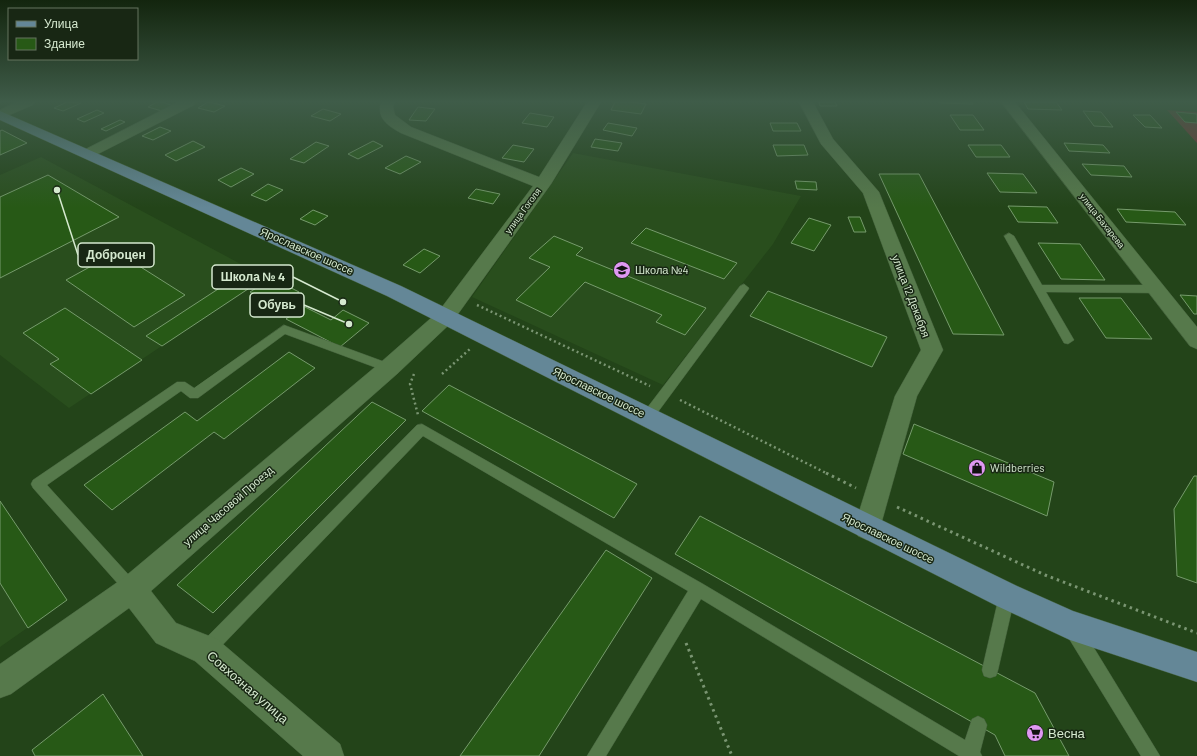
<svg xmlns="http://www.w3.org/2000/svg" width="1197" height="756" viewBox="0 0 1197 756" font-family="Barlow,sans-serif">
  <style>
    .built { fill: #294e1d }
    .green { fill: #7f2c33 }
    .building { fill: #275916; stroke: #769b6c }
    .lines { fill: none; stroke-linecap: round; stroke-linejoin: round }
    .service-casing { stroke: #425f3a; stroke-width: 1 }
    .minor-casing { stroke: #425f3a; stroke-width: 1 }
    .primary-casing { stroke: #425f3a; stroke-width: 1 }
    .path-far1 { stroke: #7a9572; stroke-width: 2.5; stroke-dasharray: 2 3; stroke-linecap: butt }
    .path { stroke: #7a9572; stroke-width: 3; stroke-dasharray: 2.5 4; stroke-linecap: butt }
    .service { fill: #56794b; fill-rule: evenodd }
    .minor { fill: #56794b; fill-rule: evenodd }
    .primary { fill: #648797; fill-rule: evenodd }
    .labels { text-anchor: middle; stroke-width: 3; stroke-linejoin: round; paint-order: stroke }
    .far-street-label { font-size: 9px; fill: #d5e9cf; stroke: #182714 }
    .street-label { font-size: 11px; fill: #d5e9cf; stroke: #182714 }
    .poi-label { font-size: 11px; fill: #d5e9cf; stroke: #182714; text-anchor: start }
    .near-street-label { font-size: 13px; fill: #d5e9cf; stroke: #182714 }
    .near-poi-label { font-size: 13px; fill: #d5e9cf; stroke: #182714; text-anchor: start }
    .leader { fill: none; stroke: #d5e9cf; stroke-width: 1.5 }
    .callout-dot { fill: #d5e9cf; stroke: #182714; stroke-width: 1.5 }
    .callout { fill: #182714; stroke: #d5e9cf; stroke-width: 1.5 }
    .callout-label { font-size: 12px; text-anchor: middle; font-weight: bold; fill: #d5e9cf }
  </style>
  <rect width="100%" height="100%" fill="#234419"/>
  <path class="built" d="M573,153L801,196L773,244L663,385L472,297Z
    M41,157L265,277L69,408L0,355V175Z
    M0,501L67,600L0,647Z"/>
  <path class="green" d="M1167,110L1197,112V143Z"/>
  <path class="building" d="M67,102L81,103L63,111L54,108Z
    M157,102H163L173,106L162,111L148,107Z
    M208,102H209L225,106L214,112L198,108Z
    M615,102H630L646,104L641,114L611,110Z
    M819,102H835L837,106H820Z
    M940,102H972L973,104L940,103Z
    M1024,102H1056L1062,110L1028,109Z
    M418,107L435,109L426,121L409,120Z
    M323,109L341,114L330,121L311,116Z
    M97,110L104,113L84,122L77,119Z
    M1083,111L1101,112L1113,127L1094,126Z
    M1176,112L1197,114V123L1185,122Z
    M530,113L554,117L547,127L522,123Z
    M950,115H973L984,130H960Z
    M1133,115H1150L1162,128L1145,127Z
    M120,120L125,122L106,131L101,129Z
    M608,123L637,128L632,136L603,130Z
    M770,123H797L801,131H773Z
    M160,127L171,131L153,140L142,136Z
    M2,130L27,143L0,155V131Z
    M595,139L622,143L618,151L591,147Z
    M193,141L205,147L176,161L165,155Z
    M373,141L383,146L358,159L348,154Z
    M316,142L329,146L304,163L290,159Z
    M1064,143L1103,145L1110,153L1069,151Z
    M513,145L534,149L524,162L502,158Z
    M773,145H804L808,155L777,156Z
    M968,145H1001L1010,157H976Z
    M406,156L421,162L400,174L385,168Z
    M1082,164L1124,166L1132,177L1091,175Z
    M241,168L254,174L231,187L218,180Z
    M987,173L1023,174L1037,193L1000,192Z
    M879,174H919L1004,335L953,334Z
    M48,175L119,217L0,278V197Z
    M795,181L816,182L817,190L797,189Z
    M268,184L283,190L266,201L251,195Z
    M476,189L500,194L493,204L468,198Z
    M1008,206L1047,207L1058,223L1018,222Z
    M1117,209L1175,212L1186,225L1126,222Z
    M313,210L328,216L315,225L300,219Z
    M848,217H860L866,232H854Z
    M809,218L831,225L814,251L791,243Z
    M646,228L737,263L724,279L631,243Z
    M554,236L583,248L576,255L706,308L685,335L656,322L662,315L585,282L551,317L516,300L550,267L529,258Z
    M1038,243L1080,244L1105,280L1061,279Z
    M424,249L440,256L420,273L403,265Z
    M117,252L185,295L134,327L66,280Z
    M235,278L251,287L162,346L146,336Z
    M272,278L299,292L278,307L250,292Z
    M768,291L887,337L872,367L750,316Z
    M1180,295L1197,296V314H1194Z
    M1079,298H1121L1152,339L1106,338Z
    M303,306L331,320L343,310L369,323L340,347L286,319Z
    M65,308L142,360L91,394L50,364L59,359L23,333Z
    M289,352L315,368L224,439L214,432L112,510L84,485L185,412L197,421Z
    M449,385L637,484L614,518L422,411Z
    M372,402L406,420L213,613L177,585Z
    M914,424L1054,482L1047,516L903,454Z
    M1194,476H1197V583L1177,576L1174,509Z
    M0,501L67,600L28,628L0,583Z
    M700,516L1035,693L1069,756H1005L995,735L675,554Z
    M606,550L652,578L539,756H460Z
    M103,694L143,756H35L32,750Z"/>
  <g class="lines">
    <g class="service-casing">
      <path id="service" d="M1009,233L1014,236L1042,285H1156L1161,289L1156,293L1046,292L1074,340L1068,344L1064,343L1004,236Z
        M744,284L749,288L748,290L652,420L648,421L644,420L642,416L644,412L740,286Z
        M284,325L393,365L395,368L393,371H385L285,334L198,398H190L181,391L47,485L137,584L140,589L137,594L132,596L127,594L33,488L31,484L33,480L177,382H185L194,388Z
        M422,424L703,584L965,740L972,719L978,716L984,719L987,725L980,752L982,756H959L701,599L606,756H587L688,591L423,436L212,656L206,658L200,656L198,650L200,644L417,425Z
        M1007,588L1012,591L1015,596L998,670L996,676L990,678L984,676L982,670L999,596L1002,591Z
        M1074,623L1080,625L1160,756H1141L1068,637L1066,631L1068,625Z"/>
    </g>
    <g class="minor-casing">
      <path id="minor" d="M16,102H35L33,105L0,119V110Z
        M178,102H196L194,105L94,156H84L81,153L84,150Z
        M381,102H395L393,107L395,115L411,127L539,177L587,102H601L551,184L453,321L397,374L151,591L176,623L217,639L340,744L344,756H303L195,661L156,643L129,608L11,694L0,698V664L122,579L381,362L439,311L533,186L401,133C388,126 376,118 381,102Z
        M799,102H813L833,139L879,192L943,350L917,396L880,528L876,536L867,540L858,536L854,528L895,396L921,350L863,193L821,144Z
        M1001,102H1015L1197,327V349L1190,346Z"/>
    </g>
    <g class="primary-casing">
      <path id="primary" d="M0,111L401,286L1017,586L1073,611L1197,652V682L1070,640L997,606L387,296L0,120Z"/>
    </g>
    <path class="path-far1" d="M477,305L650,386
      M414,374L410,384L418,415
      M442,374L470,349
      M680,400L828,474"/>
    <path class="path" d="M826,473L856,488
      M897,507L1045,575L1197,633
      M686,643L732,756"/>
    <use href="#service" class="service"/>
    <use href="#minor" class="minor"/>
    <use href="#primary" class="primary"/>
  </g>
  <linearGradient id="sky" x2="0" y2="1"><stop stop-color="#13250e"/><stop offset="0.49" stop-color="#3f5c49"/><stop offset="1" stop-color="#3f5c49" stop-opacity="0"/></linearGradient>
  <rect width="1197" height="208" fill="url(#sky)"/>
  <defs>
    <g id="school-disc" transform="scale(0.9)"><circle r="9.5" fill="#df98f2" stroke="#182714"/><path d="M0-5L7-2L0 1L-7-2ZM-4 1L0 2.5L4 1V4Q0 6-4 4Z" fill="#111"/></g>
    <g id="shop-disc" transform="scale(0.9)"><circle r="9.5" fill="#df98f2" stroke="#182714"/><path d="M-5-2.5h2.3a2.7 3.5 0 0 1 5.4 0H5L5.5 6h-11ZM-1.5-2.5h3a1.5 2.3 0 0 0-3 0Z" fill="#111"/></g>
    <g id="supermarket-disc" transform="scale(0.9)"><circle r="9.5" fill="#df98f2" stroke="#182714"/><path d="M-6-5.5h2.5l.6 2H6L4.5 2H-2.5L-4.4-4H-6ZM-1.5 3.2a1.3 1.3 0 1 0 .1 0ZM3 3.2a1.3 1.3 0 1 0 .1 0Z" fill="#111"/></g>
  </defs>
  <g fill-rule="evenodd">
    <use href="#school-disc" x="622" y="270"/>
    <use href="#shop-disc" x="977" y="468"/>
    <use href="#supermarket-disc" x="1035" y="733"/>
  </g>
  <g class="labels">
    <g class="far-street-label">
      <text transform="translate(523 211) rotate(-54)" y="3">улица Гоголя</text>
      <text transform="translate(1102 221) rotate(52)" y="3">улица Бахарева</text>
    </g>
    <g class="street-label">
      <text transform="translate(307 251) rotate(24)" y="4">Ярославское шоссе</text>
      <text transform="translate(911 296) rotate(69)" y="4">улица 12 Декабря</text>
      <text transform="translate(599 392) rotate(26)" y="4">Ярославское шоссе</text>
      <text transform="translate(228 506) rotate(-41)" y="4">улица Часовой Проезд</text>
      <text transform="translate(888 538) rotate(26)" y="4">Ярославское шоссе</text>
    </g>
    <g class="poi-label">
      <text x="635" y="274">Школа №4</text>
      <text x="990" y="472">Wildberries</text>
    </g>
    <g class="near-street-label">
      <text transform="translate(248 687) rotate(41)" y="5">Совхозная улица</text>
    </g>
    <g class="near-poi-label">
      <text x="1048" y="738">Весна</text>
    </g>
  </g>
  <path class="leader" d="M57 190L78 255M343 302L293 277M349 324L304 305"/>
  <g class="callout-dot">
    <circle cx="57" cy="190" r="4"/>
    <circle cx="343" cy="302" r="4"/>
    <circle cx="349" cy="324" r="4"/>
  </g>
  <g class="callout">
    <rect x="78" y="243" width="76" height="24" rx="4"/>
    <rect x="212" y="265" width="81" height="24" rx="4"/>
    <rect x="250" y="293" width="54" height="24" rx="4"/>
  </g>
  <g class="callout-label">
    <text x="116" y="259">Доброцен</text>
    <text x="253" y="281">Школа № 4</text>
    <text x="277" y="309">Обувь</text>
  </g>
  <rect x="8" y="8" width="130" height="52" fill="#182714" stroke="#64755f"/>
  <rect x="16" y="21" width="20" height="6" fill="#648797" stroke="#64755f"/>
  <text x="44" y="28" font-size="12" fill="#d5e9cf">Улица</text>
  <rect x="16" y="38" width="20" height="12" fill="#275916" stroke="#64755f"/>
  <text x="44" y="48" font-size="12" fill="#d5e9cf">Здание</text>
</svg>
